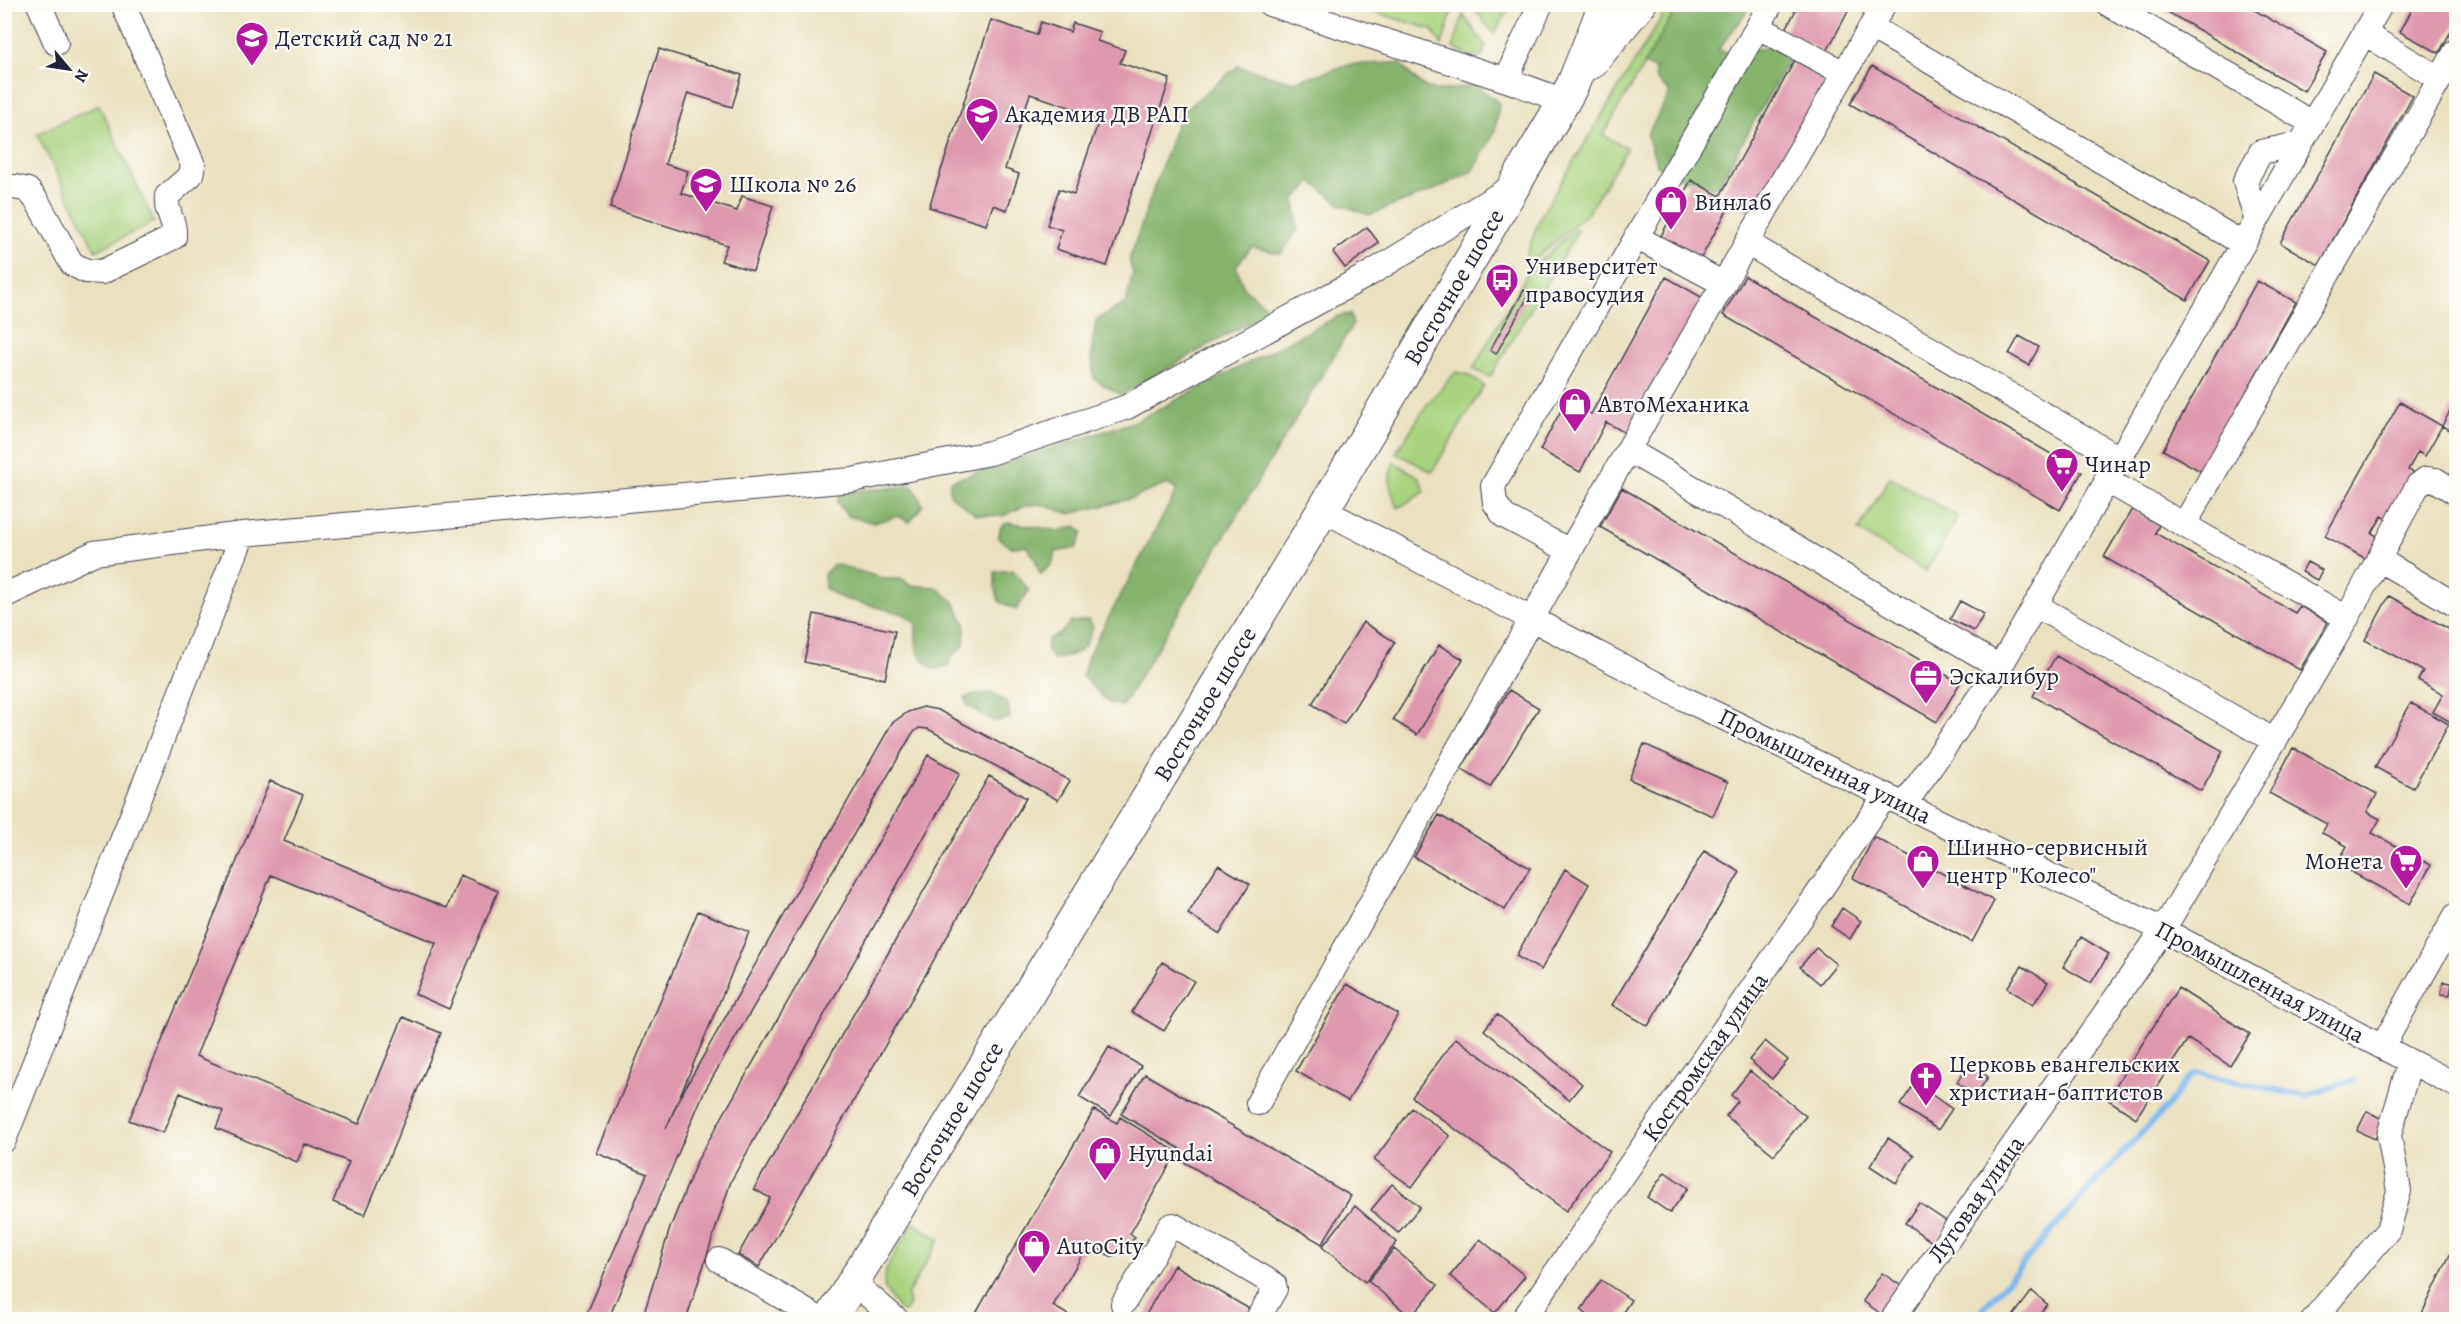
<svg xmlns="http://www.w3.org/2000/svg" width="2461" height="1324" viewBox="0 0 2461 1324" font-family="Alegreya,serif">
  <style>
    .green { fill: #a8d27e; stroke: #657a5c; stroke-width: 1.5 }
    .forest { fill: #86b46d; stroke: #546b54; stroke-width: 1.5 }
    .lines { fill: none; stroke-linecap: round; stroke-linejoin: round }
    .stream { stroke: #7eb8ef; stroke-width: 6 }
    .building { fill: #df99ae }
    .minor-casing { stroke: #403f4f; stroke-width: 26 }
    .major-casing { stroke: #403f4f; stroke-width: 34 }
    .minor { stroke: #fff; stroke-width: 24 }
    .major { stroke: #fff; stroke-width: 32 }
    .labels { text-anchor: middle; stroke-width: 4.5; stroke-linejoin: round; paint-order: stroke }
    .poi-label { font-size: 24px; fill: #22223b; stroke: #fdfcf7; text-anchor: start }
    .street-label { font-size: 24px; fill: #22223b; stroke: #fdfcf7 }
  </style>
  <rect width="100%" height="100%" fill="#fdfcf7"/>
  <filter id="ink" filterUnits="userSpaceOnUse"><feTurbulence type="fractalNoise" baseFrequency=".0167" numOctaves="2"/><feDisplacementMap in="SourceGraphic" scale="12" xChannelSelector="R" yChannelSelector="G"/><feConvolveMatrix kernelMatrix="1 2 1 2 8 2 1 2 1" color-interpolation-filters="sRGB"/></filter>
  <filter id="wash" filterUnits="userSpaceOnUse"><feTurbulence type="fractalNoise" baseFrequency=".008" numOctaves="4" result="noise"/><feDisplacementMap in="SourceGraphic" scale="24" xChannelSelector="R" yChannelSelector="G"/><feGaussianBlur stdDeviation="1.35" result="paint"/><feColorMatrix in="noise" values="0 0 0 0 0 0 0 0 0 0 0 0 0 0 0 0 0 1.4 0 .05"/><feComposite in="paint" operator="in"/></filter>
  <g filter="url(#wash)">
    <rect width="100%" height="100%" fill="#ebe1c0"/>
    <path class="green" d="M1438,5L1453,9L1442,45L1431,29L1350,5Z
      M1471,5H1511L1494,34Z
      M1669,5H1679L1603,135L1627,148L1588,213L1530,264L1524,262L1540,217Z
      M1463,15L1486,46L1482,56L1468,55L1453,48Z
      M99,105L154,222L96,251L37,134Z
      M1575,229L1578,231L1490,377L1473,369L1528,272Z
      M1456,372L1468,375L1484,386L1432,472L1396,453L1428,403Z
      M1394,462L1419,477L1425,492L1398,508C1391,492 1386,479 1394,462Z
      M1890,477L1958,517L1926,571L1858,531Z
      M913,1223L940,1239L907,1295L909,1304L905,1312H902C897,1305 887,1296 885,1288C879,1271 905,1238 913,1223Z"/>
    <path class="forest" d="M1679,4L1767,5L1748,10L1718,50L1735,55L1772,45L1787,53L1788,61L1718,186L1711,187L1693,178L1686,180L1657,165L1647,135L1670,93L1655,78V69L1644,64Z
      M1400,63C1430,98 1433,92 1476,85L1499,103L1495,132L1473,171L1432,191L1369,215L1342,205L1312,182L1295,199L1298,229L1281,254L1252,247L1236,266L1244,288L1268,308L1262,315L1121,395L1094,379L1091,353L1096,320L1126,303L1133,273L1129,260L1180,114L1238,66L1292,82L1352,64Z
      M1350,314L1353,324L1122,706L1109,703L1082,676L1089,654L1177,490L1167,484L1130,499L1070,514L1040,504L1024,506L1003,516L976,515L950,495V481L1136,421L1340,315Z
      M913,486L923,505L910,522L898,516L874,523L848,516L837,502L840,492Z
      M1008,522L1059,531L1076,526L1083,533L1076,548L1056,552L1052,564L1040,575L1035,558L1026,546L1011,547L998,538L1001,526Z
      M834,564L886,579H903L909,585L936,587L954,602L965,624L964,645L953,655L947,666L934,669C913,653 916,648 916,624L904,614L841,598L825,588L824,574Z
      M1013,570L1029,591L1016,610L999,601L995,586V572Z
      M1089,620L1093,627C1085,652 1078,654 1054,660L1046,649L1048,639L1060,634L1071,622Z
      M992,693L1008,704L1010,718L995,722L968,706L965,698L975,694Z"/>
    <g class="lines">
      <path class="stream" d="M1973,1320C2036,1249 2097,1177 2164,1110C2176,1098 2182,1080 2197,1073L2305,1096L2353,1080"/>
    </g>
    <g id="blocks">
      <path class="building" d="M1799,4H1852L1826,53L1785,31Z
        M2154,4H2244L2327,52L2304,91Z
        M2415,4H2456V22L2439,53L2400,32Z
        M991,20L1037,35L1041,22L1070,32L1073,23L1100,32L1097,41L1125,50L1120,63L1170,79L1107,266L1056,249L1062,230L1047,225L1059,189L1074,194L1100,117L1030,94L1005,169L1019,174L1007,210L993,205L986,225L929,207Z
        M659,49L742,75L732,107L688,93L665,164L688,171L681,193L737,211L742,196L773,206L753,271L721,261L727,245L610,208Z
        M1795,60L1828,78L1753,214L1731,203L1701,258L1661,236L1691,180L1720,196Z
        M1872,66L2210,261L2187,300L1850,104Z
        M2374,74L2413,96L2319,265L2280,243Z
        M1367,227L1379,243L1345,268L1333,252Z
        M1745,276L2082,472L2060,510L1723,315Z
        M1666,277L1703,298L1627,434L1606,422L1580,472L1540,450L1566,401L1591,414Z
        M2257,281L2296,302L2202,472L2163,450Z
        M1524,290L1530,293L1496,354L1490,350Z
        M2019,336L2039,347L2029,365L2009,354Z
        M2456,400V434L2442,426Z
        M2400,402L2442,426L2425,456L2418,452L2408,470L2415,473L2389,520L2382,516L2372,533L2380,538L2368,560L2325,536Z
        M1622,488L1960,683L1937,722L1600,527Z
        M2132,509L2159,525L2155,533L2295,613L2300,606L2328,622L2300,670L2104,557Z
        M2307,562L2322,570L2317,580L2302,572Z
        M2389,596L2456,633V725L2433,712L2443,694L2418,680L2423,671L2365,640Z
        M1960,601L1984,614L1974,631L1950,619Z
        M814,614L895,631L885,679L804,662Z
        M1363,622L1395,642L1344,724L1312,704Z
        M1439,645L1463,659L1417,735L1393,720Z
        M2056,656L2223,751L2201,791L2033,696Z
        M1509,690L1539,708L1490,787L1461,769Z
        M2411,703L2449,724L2413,788L2375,767Z
        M923,707L938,710L1070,781L1058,800L928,729L919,728L912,734L704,1092L608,1320H584L647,1174L597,1153L698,911L749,932L666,1129L679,1099L892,723L908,712Z
        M1644,744L1728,782L1713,816L1629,779Z
        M2293,748L2377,794L2367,812L2380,819L2372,833L2431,865L2410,904L2337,864L2347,846L2322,833L2327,824L2269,793Z
        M928,755L960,773L731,1181L686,1320H642L670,1228L697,1161Z
        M989,776L1026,798L759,1267L738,1255L770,1198L754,1189Z
        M270,781L303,795L284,841L447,908L460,875L498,891L449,1009L415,994L436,943L271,875L196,1056L359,1124L403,1017L441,1033L365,1215L333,1202L349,1162L305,1144L297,1162L216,1128L223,1111L180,1093L163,1133L129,1120Z
        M1439,815L1530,868L1505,910L1414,857Z
        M1874,837L1994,901L1972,942L1853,878Z
        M1704,851L1740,872L1648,1026L1612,1005Z
        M1218,865L1250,884L1220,934L1188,914Z
        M1565,869L1589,884L1541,970L1516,956Z
        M1842,908L1861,921L1850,939L1831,926Z
        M2081,937L2109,954L2091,983L2063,967Z
        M1816,948L1836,964L1820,984L1800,967Z
        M1162,962L1194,981L1164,1031L1132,1012Z
        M2022,966L2048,982L2033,1005L2007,988Z
        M2443,982L2452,983L2450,995L2441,994Z
        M1347,984L1398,1014L1348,1101L1296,1071Z
        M2178,988L2250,1034L2230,1066L2188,1039L2136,1118L2107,1099Z
        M1497,1014L1582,1084L1569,1100L1484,1030Z
        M1456,1038L1610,1152L1566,1211L1412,1097Z
        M1765,1041L1788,1060L1772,1079L1749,1060Z
        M1109,1047L1141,1066L1111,1116L1079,1097Z
        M1969,1064L1988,1077L1976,1095L1957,1082Z
        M1750,1071L1806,1116L1774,1155L1726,1116L1738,1101L1731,1095Z
        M1145,1074L1351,1196L1322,1244L1177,1158L1182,1150L1121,1114Z
        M1915,1083L1952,1109L1938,1130L1900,1105Z
        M1412,1108L1450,1136L1412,1187L1374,1160Z
        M1094,1110L1117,1123L1120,1117L1177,1152L1130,1234L1135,1238L1112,1257L1089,1243L1053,1306L1070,1316L1068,1320H972Z
        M2367,1111L2384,1120L2375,1139L2357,1131Z
        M1888,1138L1914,1155L1896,1183L1870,1166Z
        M1665,1172L1688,1188L1670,1213L1647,1197Z
        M1392,1184L1420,1207L1398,1233L1371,1210Z
        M1919,1203L1949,1223L1935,1244L1905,1223Z
        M1355,1206L1397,1242L1365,1282L1322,1247Z
        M1480,1239L1525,1276L1495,1313L1450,1276Z
        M2456,1242V1320H2419Z
        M1394,1249L1438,1285L1411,1317L1368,1281Z
        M1174,1265L1253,1311L1248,1320H1143Z
        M1882,1273L1903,1287L1884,1316L1863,1301Z
        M1601,1280L1631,1300L1618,1320H1594L1581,1310Z
        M2032,1291L2047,1304L2035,1320H2018L2013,1316Z"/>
    </g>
  </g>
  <g filter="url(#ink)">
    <use href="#blocks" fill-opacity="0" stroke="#403f4f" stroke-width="1.5"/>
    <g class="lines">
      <g class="minor-casing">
        <path id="minor" d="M39,4L56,43
          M1270,4L1507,80L1564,101
          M2108,4L2312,123
          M1758,27L1844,73
          M1871,27L2242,243
          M2364,33L2440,79
          M1507,80L1515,59L1541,4
          M4,188L15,187L28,190L37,201L72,264L86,271L102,272L174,237C176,219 165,215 167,196L191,175L193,165L123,4
          M2256,219L2245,181L2261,152L2299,144
          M1636,237L1724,284
          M1747,243L2119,458
          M1628,450L2000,667
          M2106,480L2184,525L2456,51
          M1323,510L1685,699L2163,930L2382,1047L2456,1085
          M2184,525L2347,618
          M1570,551L1504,516L1495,503L1493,486L1771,4
          M2378,559L2456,605
          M4,596L94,553L243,534L852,480L990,453L1127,407L1371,273L1513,186
          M2035,605L2275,741
          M1905,804L2000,667L2381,4
          M2382,1047L2456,915
          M1258,1103L1570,551L1884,4
          M4,1140L243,534
          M719,1260L821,1320
          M853,1282L897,1320
          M1123,1304L1170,1226L1173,1225L1274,1284L1275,1289L1257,1320
          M1523,1320L1886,795
          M1892,1320L2163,930L2347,618L2418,485L2426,479L2436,480L2456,493
          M2313,1320L2388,1230L2399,1191L2389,1135L2410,1062"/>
      </g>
      <g class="major-casing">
        <path id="major" d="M1591,63L1640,4
          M830,1320L1323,510L1564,101L1573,84L1605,4"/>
      </g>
      <use href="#minor" class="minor"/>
      <use href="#major" class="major"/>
    </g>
  </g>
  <defs>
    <g id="school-pin" transform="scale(1.725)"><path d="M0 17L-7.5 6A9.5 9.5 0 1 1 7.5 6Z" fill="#b5179e" stroke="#fdfcf7"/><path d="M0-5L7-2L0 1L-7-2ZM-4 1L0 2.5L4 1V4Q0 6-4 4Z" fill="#fff"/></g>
    <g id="university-pin" transform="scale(1.725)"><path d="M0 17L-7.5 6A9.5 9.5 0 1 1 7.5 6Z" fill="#b5179e" stroke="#fdfcf7"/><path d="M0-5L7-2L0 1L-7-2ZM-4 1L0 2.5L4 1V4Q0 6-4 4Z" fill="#fff"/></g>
    <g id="shop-pin" transform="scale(1.725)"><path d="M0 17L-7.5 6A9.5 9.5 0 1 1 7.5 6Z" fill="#b5179e" stroke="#fdfcf7"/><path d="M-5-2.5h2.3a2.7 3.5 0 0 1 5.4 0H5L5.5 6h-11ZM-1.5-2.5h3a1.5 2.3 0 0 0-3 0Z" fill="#fff"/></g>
    <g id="bus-pin" transform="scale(1.725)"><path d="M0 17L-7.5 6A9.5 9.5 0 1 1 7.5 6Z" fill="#b5179e" stroke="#fdfcf7"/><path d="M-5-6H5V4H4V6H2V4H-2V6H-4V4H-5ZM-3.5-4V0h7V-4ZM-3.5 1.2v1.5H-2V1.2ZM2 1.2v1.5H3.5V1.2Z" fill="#fff"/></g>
    <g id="supermarket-pin" transform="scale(1.725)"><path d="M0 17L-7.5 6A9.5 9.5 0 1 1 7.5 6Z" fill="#b5179e" stroke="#fdfcf7"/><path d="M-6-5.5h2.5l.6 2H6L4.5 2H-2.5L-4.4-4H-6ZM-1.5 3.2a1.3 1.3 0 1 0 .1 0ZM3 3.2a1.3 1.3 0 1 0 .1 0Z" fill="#fff"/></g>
    <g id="office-pin" transform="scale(1.725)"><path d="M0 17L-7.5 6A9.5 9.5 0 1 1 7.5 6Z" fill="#b5179e" stroke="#fdfcf7"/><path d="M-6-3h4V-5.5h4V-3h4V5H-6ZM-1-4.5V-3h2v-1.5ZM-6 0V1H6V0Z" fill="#fff"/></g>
    <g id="church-pin" transform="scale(1.725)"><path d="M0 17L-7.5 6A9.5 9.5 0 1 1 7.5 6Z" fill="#b5179e" stroke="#fdfcf7"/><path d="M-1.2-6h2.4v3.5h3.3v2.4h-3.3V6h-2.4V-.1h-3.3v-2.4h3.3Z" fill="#fff"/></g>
  </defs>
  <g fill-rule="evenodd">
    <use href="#school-pin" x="252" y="38"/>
    <use href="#university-pin" x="982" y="114"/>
    <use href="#school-pin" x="706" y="184"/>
    <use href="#shop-pin" x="1671" y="202"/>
    <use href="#bus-pin" x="1502" y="280"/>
    <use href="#shop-pin" x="1575" y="404"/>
    <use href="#supermarket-pin" x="2062" y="464"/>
    <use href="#office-pin" x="1926" y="676"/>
    <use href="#shop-pin" x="1923" y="861"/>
    <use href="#supermarket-pin" x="2406" y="861"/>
    <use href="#church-pin" x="1926" y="1078"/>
    <use href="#shop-pin" x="1105" y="1153"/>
    <use href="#shop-pin" x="1034" y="1246"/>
  </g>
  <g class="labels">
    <g class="poi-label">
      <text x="275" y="46">Детский сад № 21</text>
      <text x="1005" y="122">Академия ДВ РАП</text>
      <text x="729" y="192">Школа № 26</text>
      <text x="1694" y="210">Винлаб</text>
      <text x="1525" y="274">Университет<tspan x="1525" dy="28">правосудия</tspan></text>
      <text x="1598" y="412">АвтоМеханика</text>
      <text x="2085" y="472">Чинар</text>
      <text x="1949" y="684">Эскалибур</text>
      <text x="1946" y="855">Шинно-сервисный<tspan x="1946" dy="28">центр "Колесо"</tspan></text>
      <text x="2383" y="869" text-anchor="end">Монета</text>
      <text x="1949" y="1072">Церковь евангельских<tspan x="1949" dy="28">христиан-баптистов</tspan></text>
      <text x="1128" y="1161">Hyundai</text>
      <text x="1057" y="1254">AutoCity</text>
    </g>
    <g class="street-label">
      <text transform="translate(1454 287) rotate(-60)" y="8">Восточное шоссе</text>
      <text transform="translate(1205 704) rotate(-59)" y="8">Восточное шоссе</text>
      <text transform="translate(1825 766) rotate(26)" y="8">Промышленная улица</text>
      <text transform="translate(2260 982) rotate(28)" y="8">Промышленная улица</text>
      <text transform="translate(1705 1057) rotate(-55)" y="8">Костромская улица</text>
      <text transform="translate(952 1119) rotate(-59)" y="8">Восточное шоссе</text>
      <text transform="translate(1976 1199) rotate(-55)" y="8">Луговая улица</text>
    </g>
  </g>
  <rect width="2461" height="1324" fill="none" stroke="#fdfcf7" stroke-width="24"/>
  <g transform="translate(69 69) rotate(119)" stroke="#fdfcf7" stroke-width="4.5" paint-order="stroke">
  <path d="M0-4.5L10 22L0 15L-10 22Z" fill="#22223b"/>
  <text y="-9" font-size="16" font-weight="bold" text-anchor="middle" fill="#22223b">N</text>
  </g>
</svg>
